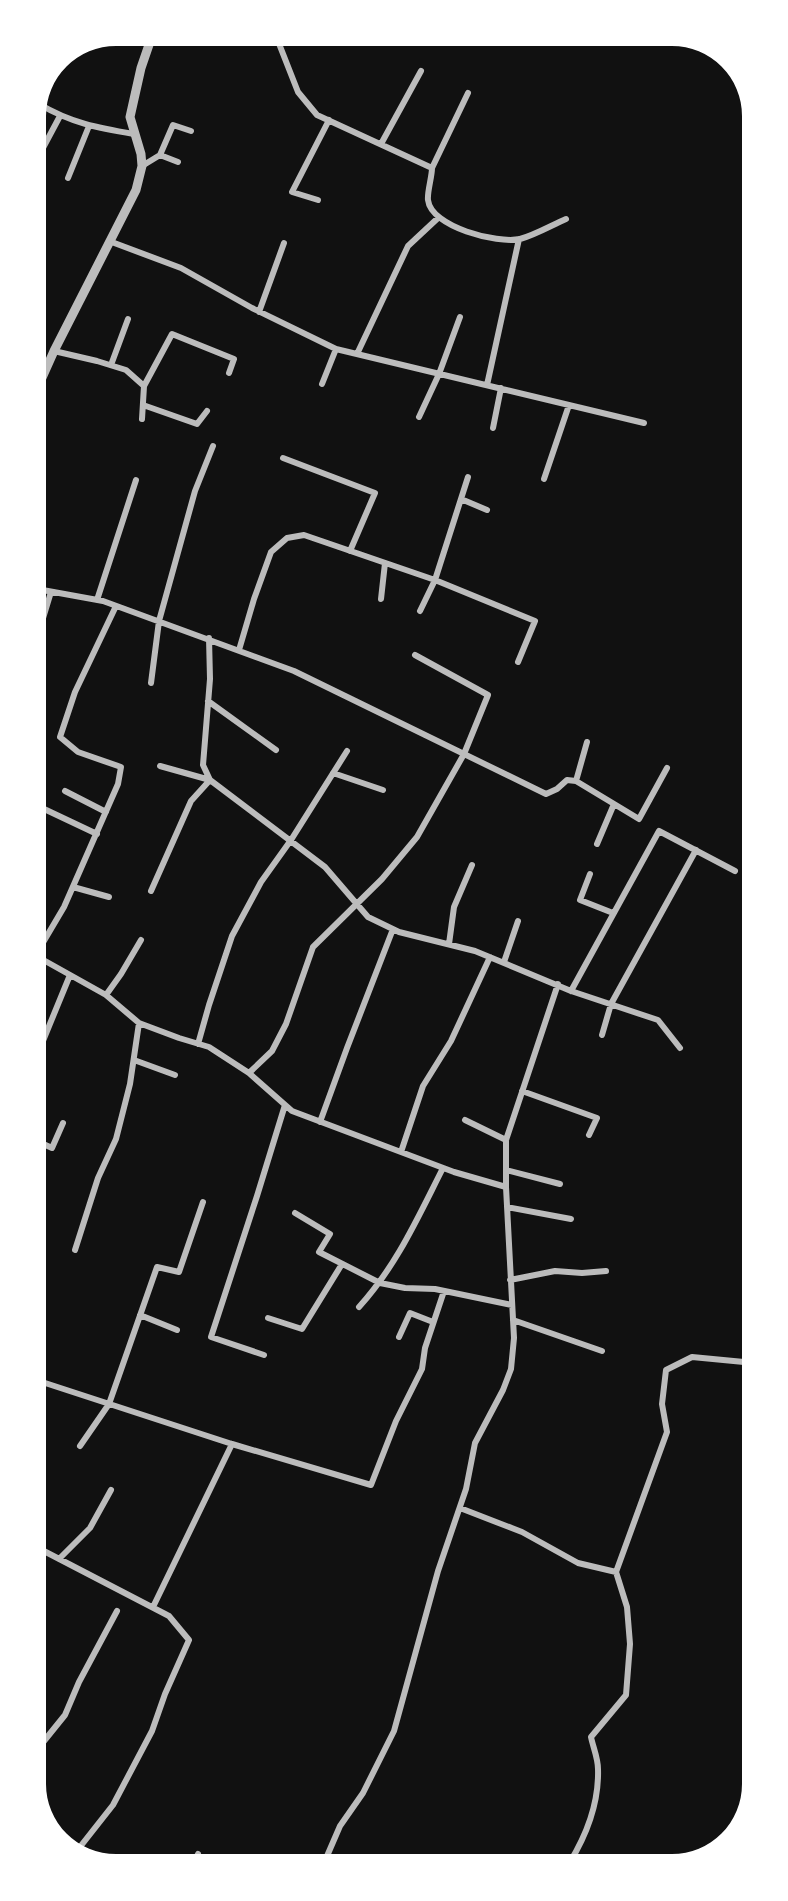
<svg xmlns="http://www.w3.org/2000/svg" width="788" height="1901" viewBox="0 0 788 1901" font-family="Signika,sans-serif">
  <style>
    .lines { fill: none; stroke-linecap: round; stroke-linejoin: round }
    .minor { stroke: #bcbcbc; stroke-width: 6 }
    .tertiary { stroke: #bcbcbc; stroke-width: 9 }
  </style>
  <rect width="100%" height="100%" fill="#111"/>
  <g class="lines">
    <path class="minor" d="M276,36L298,92L317,115L432,168C432,177 427,192 428,200C431,227 497,244 520,239C535,235 552,225 566,219
      M39,104C71,123 98,128 134,134
      M381,144L421,71
      M160,155L178,162
      M36,161L60,116
      M142,166L160,155L173,125L191,131
      M432,168L468,93
      M68,178L89,126
      M318,200L292,192L329,120
      M109,241L181,268L252,308L336,349L644,423
      M259,312L284,243
      M54,351L97,361L126,370L144,386L142,419
      M357,354L408,246L438,218
      M37,357L48,364
      M111,365L128,319
      M322,384L336,349
      M487,385L519,239
      M144,386L172,334L234,359L229,373
      M143,405L197,424L207,411
      M419,417L439,374L460,317
      M493,428L501,388
      M283,458L375,493L350,551
      M544,479L569,405
      M461,499L487,510
      M37,589L103,601L294,671L546,794L557,789L567,780L576,781L639,819L667,768
      M381,599L385,563
      M97,600L136,480
      M420,611L435,580L468,477
      M37,638L51,592
      M209,638L210,679L203,765L210,780L325,867L368,917L399,932L475,951L571,991L658,1020L680,1048
      M239,650L254,599L271,552L287,538L304,535L435,580L535,621L518,662
      M151,683L159,621L195,491L213,446
      M208,701L276,750
      M333,773L383,790
      M576,781L587,742
      M65,791L106,812
      M42,808L97,834
      M597,844L614,804
      M590,874L580,900L613,913
      M73,887L109,897
      M151,891L191,801L210,780L160,766
      M449,944L454,907L472,865
      M38,951L64,907L118,784L121,767L78,752L60,737L75,692L116,606
      M38,957L106,995L139,1023L179,1038L209,1047L249,1073L292,1111L454,1172L506,1187
      M504,962L518,921
      M571,991L659,831L735,871
      M106,995L121,974L141,940
      M602,1035L611,1004L696,850
      M198,1044L209,1005L232,936L261,882L291,840L347,751
      M38,1053L70,975
      M134,1060L175,1075
      M249,1073L272,1051L286,1024L313,947L382,879L417,837L464,754L488,695L415,655
      M522,1091L597,1118L589,1135
      M465,1120L506,1140
      M320,1122L347,1048L393,929
      M39,1142L52,1148L63,1123
      M401,1152L423,1086L451,1041L490,957
      M506,1170L560,1184
      M507,1207L571,1219
      M295,1213L330,1234L319,1252L380,1283L405,1288L435,1289L512,1305
      M75,1250L98,1178L116,1139L130,1084L139,1023
      M510,1280L555,1271L582,1273L606,1271
      M359,1307C397,1265 418,1217 443,1168
      M140,1315L177,1330
      M268,1318L302,1329L342,1264
      M513,1320L602,1351
      M399,1337L410,1313L433,1322
      M264,1355L211,1337L257,1196L285,1105
      M39,1381L232,1444L371,1485L396,1421L422,1369L425,1348L444,1291
      M80,1446L109,1404L157,1267L179,1272L203,1202
      M460,1508L522,1532L578,1563L616,1572
      M40,1549L169,1616L189,1640L165,1694L152,1731L113,1805L76,1852
      M59,1559L90,1528L111,1490
      M153,1607L232,1444
      M40,1746L65,1715L79,1682L117,1611
      M570,1862C587,1834 599,1801 598,1769C598,1758 593,1747 591,1737L626,1695L630,1644L627,1607L616,1572L667,1432L662,1404L666,1370L692,1357L744,1362L751,1347
      M324,1863L340,1826L363,1793L394,1731L438,1571L466,1489L475,1443L503,1390L511,1369L514,1338L506,1187V1140L558,984
      M193,1864L198,1854"/>
    <path class="tertiary" d="M37,389L54,351L136,190L142,166L141,154L130,117L141,68L152,36"/>
  </g>
  <path d="M0 0H788V1901H0ZM116 46H672A70 70 0 0 1 742 116V1784A70 70 0 0 1 672 1854H116A70 70 0 0 1 46 1784V116A70 70 0 0 1 116 46Z" fill="#fff" fill-rule="evenodd"/>
</svg>
